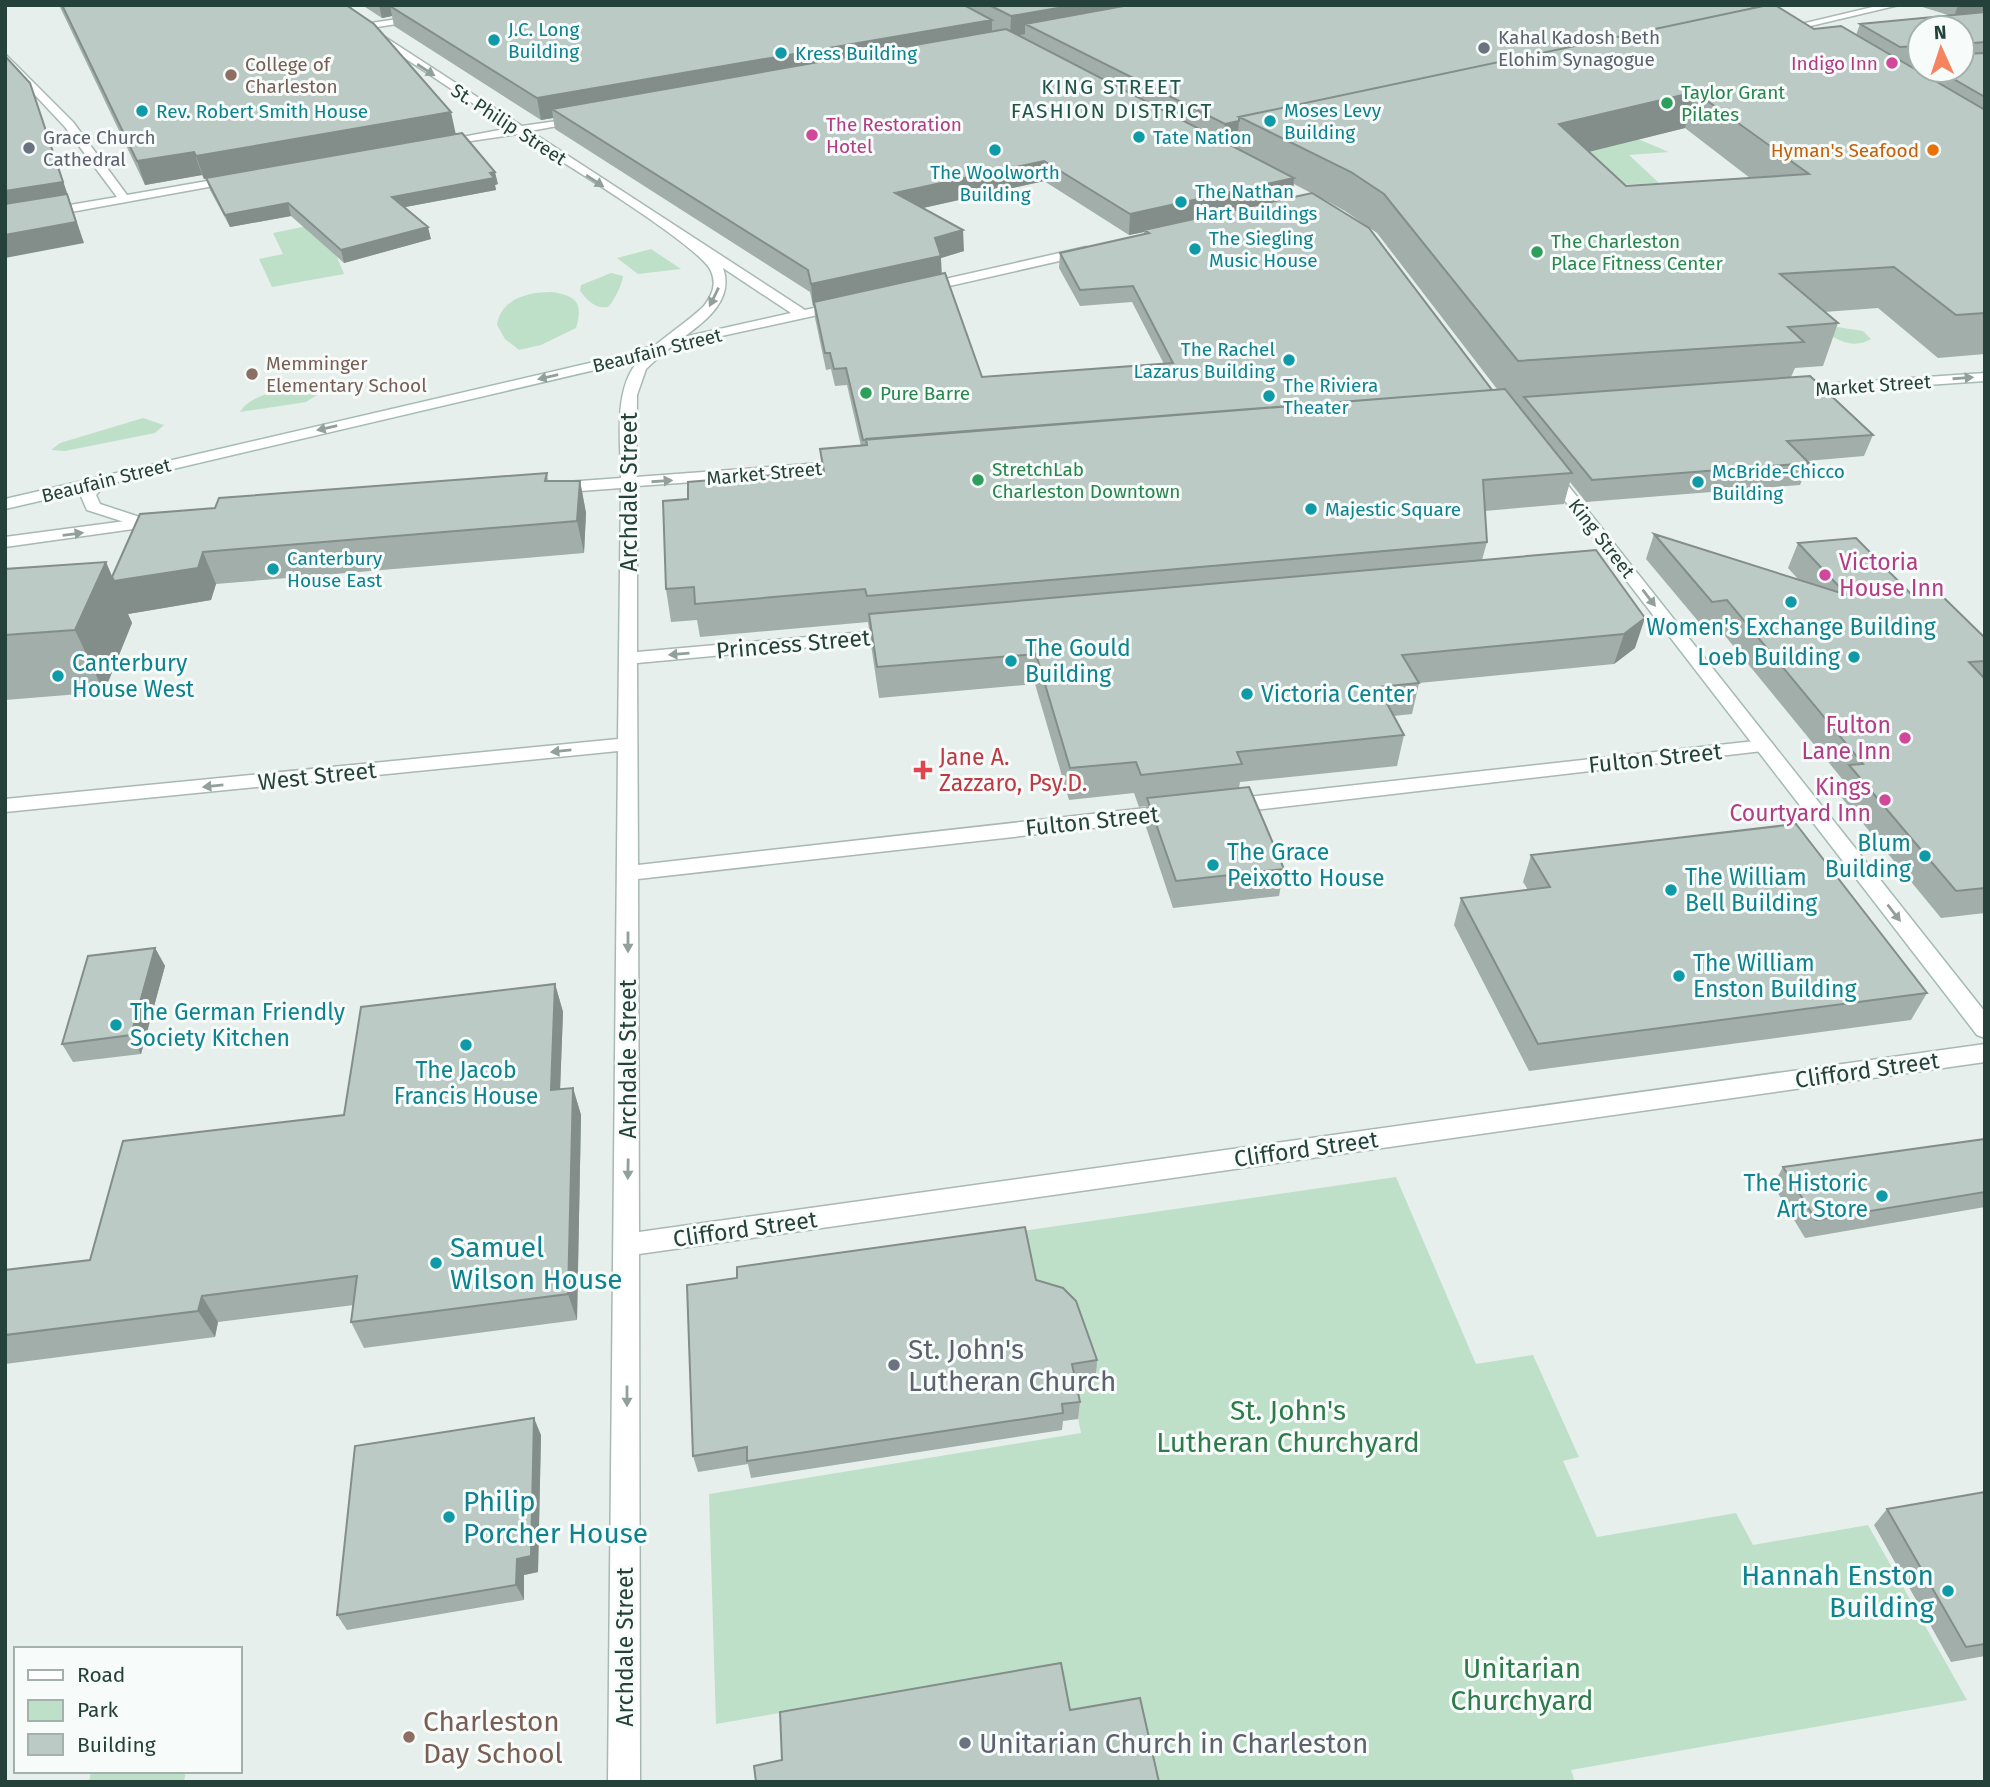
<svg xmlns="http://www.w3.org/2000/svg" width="1990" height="1787" viewBox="0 0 1990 1787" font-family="'Fira Sans',sans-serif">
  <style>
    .green { fill: #bfe0c8 }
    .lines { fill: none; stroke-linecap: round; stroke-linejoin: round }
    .street-casing { stroke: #a8b8b2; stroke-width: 3 }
    .secondary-casing { stroke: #a4bbb3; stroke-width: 3 }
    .street { fill: #fff; fill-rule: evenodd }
    .secondary { fill: #fff; fill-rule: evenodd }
    .wall { fill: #a1aea9; fill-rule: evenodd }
    .shaded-wall { fill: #838d89 }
    .building { fill: #bbcac4; stroke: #838d89; stroke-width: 2; fill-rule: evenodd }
    .oneway { fill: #92a09c }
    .culture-dot { fill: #0f9aa8; stroke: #f7fbf9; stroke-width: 2.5 }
    .worship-dot { fill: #6b7280; stroke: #f7fbf9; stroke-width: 2.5 }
    .hotel-dot { fill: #d1479c; stroke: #f7fbf9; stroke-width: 2.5 }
    .education-dot { fill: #8d6e63; stroke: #f7fbf9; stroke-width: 2.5 }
    .leisure-dot { fill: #2e9e5b; stroke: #f7fbf9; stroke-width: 2.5 }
    .food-dot { fill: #e8710a; stroke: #f7fbf9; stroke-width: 2.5 }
    .health-dot { fill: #e0444e; stroke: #f7fbf9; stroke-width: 2.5 }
    .labels { text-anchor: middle; stroke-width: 6; stroke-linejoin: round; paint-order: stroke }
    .far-culture-label { font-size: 19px; fill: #0d838f; stroke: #f7fbf9; text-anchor: start }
    .far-worship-label { font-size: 19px; fill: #5b616d; stroke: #f7fbf9; text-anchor: start }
    .far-hotel-label { font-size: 19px; fill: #b23c85; stroke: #f7fbf9; text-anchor: end }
    .far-education-label { font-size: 19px; fill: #785e54; stroke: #f7fbf9; text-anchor: start }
    .far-leisure-label { font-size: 19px; fill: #27864d; stroke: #f7fbf9; text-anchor: start }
    .far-street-label { font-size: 19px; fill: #24423a; stroke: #f7fbf9 }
    .far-food-label { font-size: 19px; fill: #c56008; stroke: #f7fbf9; text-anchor: end }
    .far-neighbourhood-label { font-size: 21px; letter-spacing: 2px; fill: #1f5548; stroke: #f7fbf9 }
    .street-label { font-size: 23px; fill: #24423a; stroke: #f7fbf9 }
    .hotel-label { font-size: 23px; fill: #b23c85; stroke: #f7fbf9; text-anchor: end }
    .culture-label { font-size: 23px; fill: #0d838f; stroke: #f7fbf9; text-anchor: start }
    .health-label { font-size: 23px; fill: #be3a42; stroke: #f7fbf9; text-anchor: start }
    .near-culture-label { font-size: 28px; fill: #0d838f; stroke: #f7fbf9; text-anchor: start }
    .near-worship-label { font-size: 28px; fill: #5b616d; stroke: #f7fbf9; text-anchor: start }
    .near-park-label { font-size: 28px; fill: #2d7a4b; stroke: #f7fbf9 }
    .near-education-label { font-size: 28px; fill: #785e54; stroke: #f7fbf9; text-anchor: start }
  </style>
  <rect width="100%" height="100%" fill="#e6efeb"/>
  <path class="green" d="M1533,95L1669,152L1629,155L1659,183L1565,187Z
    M322,223L326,247L337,257L344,274L272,287L259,259L283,254L273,233Z
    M651,249L681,269L638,274L617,258Z
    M611,273L623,276C622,285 614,301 608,307C595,309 587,300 580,291L581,285Z
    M552,292C578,296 583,304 576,328L541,345L519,350L505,339L497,325C501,298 529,292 552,292Z
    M1837,327L1863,331L1871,339C1859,347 1842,344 1831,335L1833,328Z
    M309,390L317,395L306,402L240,412C252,392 287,389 309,390Z
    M143,418L164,425L155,433L65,451L51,450L60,443Z
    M1396,1177L1476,1364L1533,1355L1579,1457L1563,1461L1597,1537L1736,1513L1753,1545L1868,1525L1967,1700L1571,1770L1575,1782H1156L1069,1718L1059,1665L716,1724L709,1494L1081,1433L1071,1381L1098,1377L1092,1349L1037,1304L1022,1231Z
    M91,1771H186L184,1782H89Z"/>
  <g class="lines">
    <g class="street-casing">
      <path id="street" d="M325,5H336L364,24L425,15V19L422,20L371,28L522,126L585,117V121L530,131L805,310L840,302L847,306L845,309L671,347L660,356L646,369L637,395L636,477L849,461L857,466L849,471L637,486V652L899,629L908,634L899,639L637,663L638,865L1173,805L1180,807L1183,812L1180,817L1173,819L638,879L639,1232L1985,1044V1062L639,1254L640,1782H608L618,751L5,812V799L618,739L621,488L553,493L545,488L553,483L621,478C621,441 612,387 641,358C660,339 684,325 704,306C712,295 717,285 711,271C700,245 551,155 518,134L437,146V142L441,141L510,128ZM723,268L791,313L684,337C707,320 734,299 723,268Z
        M1881,5H1899L1781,33L1776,30Z
        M5,54L73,122L127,195L236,176L242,179L236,182L5,224V216L117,197L65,127L5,63Z
        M1086,247L1092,251L1090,254L923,292L916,288L923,284Z
        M163,516L171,521L169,524L5,547V537Z
        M1764,740L1771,742L1774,746L1771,750L1229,813L1222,811L1219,806L1222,801L1229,799Z"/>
    </g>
    <g class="secondary-casing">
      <path id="secondary" d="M661,343L668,347L666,350L633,361L105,485L96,495L100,504L152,521L154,524L152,527H140L87,510L80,494L83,491L5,509V499L624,355Z
        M1985,373V381L1796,394L1789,390L1796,386Z
        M1550,467L1555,469L1985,1012V1038L1977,1035L1545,475L1542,472Z"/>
    </g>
    <use href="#street" class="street"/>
    <use href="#secondary" class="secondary"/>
  </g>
  <path class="wall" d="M59,5H351L352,9L498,184L495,185L496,190L405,207L431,239L344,263L291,216L230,227L210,190L206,178L204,179L202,175L145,185Z
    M362,5H1750L1754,8L1814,29L1856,35L1860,24L1948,15L1916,5H1985V11L1977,12H1985V354L1938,358L1878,308L1824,312L1838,323L1823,366L1795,368L1791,377L1873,435L1864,456L1807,461L1809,463L1800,485L1586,502L1570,482L1564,504L1485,511L1487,542L1482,560L1596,550L1635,648L1614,664L1419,683L1412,714L1394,716L1404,735L1397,766L1240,782L1239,788L1284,869L1279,896L1173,908L1145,824L1146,806L1139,807L1134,793L1069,800L1035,684L879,698L871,645L870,629H869L868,622L700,637L697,620L671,622L666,589L688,499L822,471L820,449L861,446L847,385L835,386L831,369L826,370L815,318L814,306H813L810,292L555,129L553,118L541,120L394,26L392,16L382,18ZM1920,28H1962V70H1920ZM1685,128L1750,178L1626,186L1589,152ZM1044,181L1129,235L1144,232V234L1060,253L1059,268L1080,306L1132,302L1164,364L982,377L941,274V258L964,251L923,208ZM1294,184L1311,193L1292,197ZM1312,193L1345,211L1377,233L1497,389L1492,390Z
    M547,473L548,481H580L586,513L584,553L216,584L211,600L128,614L132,623L104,692L5,700V569L106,562L112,577L215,508Z
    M1654,534L1798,579L1788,568L1798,543L1911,594L1985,638V913L1941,918L1837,792L1843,780L1717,626L1703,627L1646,559Z
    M1531,855L1927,993L1911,1020L1529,1071L1454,925L1461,898L1528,890L1523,882Z
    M155,948L165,966L141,1054L73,1062L62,1044Z
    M555,984L563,1012L560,1089L573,1088L581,1115L577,1320L364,1348L351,1322L354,1305L218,1322L215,1337L5,1364V1270L90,1260L344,1115Z
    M1985,1139V1207L1805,1238L1773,1185L1783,1167Z
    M1036,1280L1097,1360L1096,1378L1075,1380L1080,1402L1078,1419L1063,1421L1062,1430L751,1478L748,1464L698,1472L693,1456Z
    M541,1435L538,1572L524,1575V1600L347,1630L337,1615Z
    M1985,1492V1656L1951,1662L1874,1525L1887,1509Z"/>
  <path class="shaded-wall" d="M379,5H453L390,6L392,16L382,18Z
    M1075,5H1190L1025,24V34L1010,37L1011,16Z
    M1958,5H1985V11L1954,17Z
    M992,20V40L552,109L553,118L541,120L537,98Z
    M30,83L84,243L5,258V191Z
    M1695,92L1685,128L1551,161L1559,124Z
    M451,112L456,135L204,179L196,156Z
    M1239,121L1237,144L1222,147L1225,124Z
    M194,152L202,175L145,185L137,161Z
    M1044,161V181L896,214L895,193Z
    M495,172L498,184L495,185L496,190L395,209L392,197Z
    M1294,178L1292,199L1144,230V232L1129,235L1130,214Z
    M288,203L291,216L230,227L225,215Z
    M428,227L431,239L344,263L341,250Z
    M963,230L964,251L941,258L942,278L814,302V306H813L811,284L935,238Z
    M580,481L586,513L584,553L577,521Z
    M203,552L216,584L211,600L128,614L132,623L104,692L75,630L106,562L114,581Z
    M1645,618L1635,648L1614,664L1624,634Z
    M155,948L165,966L141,1054L131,1035Z
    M555,984L563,1012L559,1118L551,1090Z
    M573,1088L581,1115L577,1320L568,1294Z
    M202,1296L218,1322L215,1337L198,1311Z
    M534,1418L541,1435L538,1572L524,1575V1600L516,1585L517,1559Z"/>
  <path class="building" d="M62,5H346L374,24L451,112L196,156L194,152L137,161Z
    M392,5H964L992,20L537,98L390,6Z
    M989,5H1075L1011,16Z
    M1129,5H1750L1754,8L1239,117V121L1225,124L1025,24Z
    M1768,5H1775L1814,29L1841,26L1985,110V313L1956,315L1894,267L1780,274L1838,323L1788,327L1804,342L1518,361L1384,194L1351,172L1239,117ZM1695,92L1809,174L1626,186L1559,124Z
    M1985,12V42L1962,44V28H1920V46L1900,47L1860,24Z
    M1006,29L1294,178L1130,214L1044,161L895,193L963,230L935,238L941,256L811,284L808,270L552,109Z
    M1985,53V97L1938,70H1962V54Z
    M5,56L30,83L63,182L5,191Z
    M462,133L495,172L490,173L494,178L392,197L428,227L341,250L288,203L225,215L206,178Z
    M1312,193L1369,228L1492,390L863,440L846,368L834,369L830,353H825L814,302L945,273L982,377L1173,363L1133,286L1080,290L1060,253L1149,233L1144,230Z
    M67,194L76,222L5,235V204Z
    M1810,376L1873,435L1787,441L1809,463L1592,480L1524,397Z
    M1505,389L1572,473L1483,480L1487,542L867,596L865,589L695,604L694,587L666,589L663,501L688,499V482L824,471L820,449L867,445L866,439Z
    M547,473L545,481H580L577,521L203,552L198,568L114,581L112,577L140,514L215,508L219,498Z
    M1654,534L1847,595L1798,543L1856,538L1911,594L1938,592L1985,638V661L1969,662L1985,679V888L1956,891L1849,765L1863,764L1727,600L1712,602Z
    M1596,550L1645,618L1624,634L1402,655L1419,683L1378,687L1404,735L1237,752L1242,764L1141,775L1136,762L1070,768L1036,654L877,667L869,614Z
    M106,562L75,630L5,635V569Z
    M1249,787L1284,869L1176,881L1147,798Z
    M1796,824L1927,993L1538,1044L1461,898L1550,887L1531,855Z
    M155,948L131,1035L62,1044L88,956Z
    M555,984L551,1090L573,1088L568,1294L351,1322L357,1276L202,1296L198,1311L5,1335V1270L90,1260L123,1141L344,1115L361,1007Z
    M1985,1139V1192L1816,1220L1783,1167Z
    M1025,1227L1036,1280L1063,1288L1076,1301L1097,1360L1072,1364L1080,1402L1062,1404L1063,1413L747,1461V1447L693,1456L687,1285L737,1278V1267Z
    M534,1418L531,1556L517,1559L516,1585L337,1615L355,1446Z
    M1985,1492V1644L1966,1647L1887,1509Z
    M1061,1663L1070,1710L1140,1698L1159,1782H756L754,1766L782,1760L780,1712Z"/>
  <defs><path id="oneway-solid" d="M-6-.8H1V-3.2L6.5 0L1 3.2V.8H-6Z" transform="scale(1.75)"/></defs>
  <g class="oneway">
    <use href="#oneway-solid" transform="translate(426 70) rotate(33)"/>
    <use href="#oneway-solid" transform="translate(595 181) rotate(33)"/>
    <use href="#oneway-solid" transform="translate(714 297) rotate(116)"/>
    <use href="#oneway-solid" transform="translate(548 377) rotate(167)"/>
    <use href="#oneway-solid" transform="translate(1963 378) rotate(-4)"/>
    <use href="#oneway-solid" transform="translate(327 428) rotate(167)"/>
    <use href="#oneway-solid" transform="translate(662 481) rotate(-4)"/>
    <use href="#oneway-solid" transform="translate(73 534) rotate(-7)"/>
    <use href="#oneway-solid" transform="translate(1649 598) rotate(52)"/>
    <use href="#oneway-solid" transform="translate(679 654) rotate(175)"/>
    <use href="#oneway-solid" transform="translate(561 751) rotate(174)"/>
    <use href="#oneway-solid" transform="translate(213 786) rotate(174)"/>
    <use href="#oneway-solid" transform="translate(1894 913) rotate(52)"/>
    <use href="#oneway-solid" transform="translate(628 942) rotate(90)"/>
    <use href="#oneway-solid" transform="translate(628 1169) rotate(91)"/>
    <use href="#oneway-solid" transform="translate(627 1396) rotate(90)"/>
  </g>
  <g class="culture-dot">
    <circle cx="494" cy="40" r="7"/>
    <circle cx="781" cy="53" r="7"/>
    <circle cx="142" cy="111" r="7"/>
    <circle cx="1270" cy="121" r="7"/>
    <circle cx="1139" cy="137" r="7"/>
    <circle cx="995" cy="150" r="7"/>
    <circle cx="1181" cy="202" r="7"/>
    <circle cx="1195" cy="249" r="7"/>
    <circle cx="1289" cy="360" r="7"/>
    <circle cx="1269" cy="396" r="7"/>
    <circle cx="1698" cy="482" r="7"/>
    <circle cx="1311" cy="509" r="7"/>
    <circle cx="273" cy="569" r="7"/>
    <circle cx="1791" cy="602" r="7"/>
    <circle cx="1854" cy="657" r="7"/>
    <circle cx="1011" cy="661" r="7"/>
    <circle cx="58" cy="676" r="7"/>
    <circle cx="1247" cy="694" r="7"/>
    <circle cx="1925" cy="856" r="7"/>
    <circle cx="1213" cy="865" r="7"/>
    <circle cx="1671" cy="890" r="7"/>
    <circle cx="1679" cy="976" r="7"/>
    <circle cx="116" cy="1025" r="7"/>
    <circle cx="466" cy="1045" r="7"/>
    <circle cx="1882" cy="1196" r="7"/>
    <circle cx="436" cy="1263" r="7"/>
    <circle cx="449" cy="1517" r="7"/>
    <circle cx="1948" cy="1591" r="7"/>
  </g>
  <g class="worship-dot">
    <circle cx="1484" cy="48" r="7"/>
    <circle cx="29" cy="148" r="7"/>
    <circle cx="894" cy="1365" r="7"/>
    <circle cx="965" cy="1743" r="7"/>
  </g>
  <g class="hotel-dot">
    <circle cx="1892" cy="63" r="7"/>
    <circle cx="812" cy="135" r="7"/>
    <circle cx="1825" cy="575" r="7"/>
    <circle cx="1905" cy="738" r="7"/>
    <circle cx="1885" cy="800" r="7"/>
  </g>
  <g class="education-dot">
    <circle cx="231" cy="75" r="7"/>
    <circle cx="252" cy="374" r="7"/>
    <circle cx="409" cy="1737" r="7"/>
  </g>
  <g class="leisure-dot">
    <circle cx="1667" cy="103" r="7"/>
    <circle cx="1537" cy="252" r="7"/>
    <circle cx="866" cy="393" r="7"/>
    <circle cx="978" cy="480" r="7"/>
  </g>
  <circle class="food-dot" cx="1933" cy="150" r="7"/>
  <path class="health-dot" d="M919.5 759.5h7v7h7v7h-7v7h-7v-7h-7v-7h7z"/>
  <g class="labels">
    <g class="far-culture-label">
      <text x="508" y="36">J.C. Long<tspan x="508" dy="22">Building</tspan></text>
      <text x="795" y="60">Kress Building</text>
      <text x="1284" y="117">Moses Levy<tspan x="1284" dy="22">Building</tspan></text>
      <text x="156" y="118">Rev. Robert Smith House</text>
      <text x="1153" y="144">Tate Nation</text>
      <text x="995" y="179" text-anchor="middle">The Woolworth<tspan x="995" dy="22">Building</tspan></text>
      <text x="1195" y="198">The Nathan<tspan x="1195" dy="22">Hart Buildings</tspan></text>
      <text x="1209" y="245">The Siegling<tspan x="1209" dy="22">Music House</tspan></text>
      <text x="1275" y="356" text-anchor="end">The Rachel<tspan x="1275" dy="22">Lazarus Building</tspan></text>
      <text x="1283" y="392">The Riviera<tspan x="1283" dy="22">Theater</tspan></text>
      <text x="1712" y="478">McBride-Chicco<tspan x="1712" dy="22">Building</tspan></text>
      <text x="1325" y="516">Majestic Square</text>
      <text x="287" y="565">Canterbury<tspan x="287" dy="22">House East</tspan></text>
    </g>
    <g class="far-worship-label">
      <text x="1498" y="44">Kahal Kadosh Beth<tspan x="1498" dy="22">Elohim Synagogue</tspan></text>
      <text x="43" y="144">Grace Church<tspan x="43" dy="22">Cathedral</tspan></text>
    </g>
    <g class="far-hotel-label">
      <text x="1878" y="70">Indigo Inn</text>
      <text x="826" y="131" text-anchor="start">The Restoration<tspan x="826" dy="22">Hotel</tspan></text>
    </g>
    <g class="far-education-label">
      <text x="245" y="71">College of<tspan x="245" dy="22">Charleston</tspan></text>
      <text x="266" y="370">Memminger<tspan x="266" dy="22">Elementary School</tspan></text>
    </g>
    <g class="far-leisure-label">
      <text x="1681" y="99">Taylor Grant<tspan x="1681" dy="22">Pilates</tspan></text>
      <text x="1551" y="248">The Charleston<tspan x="1551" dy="22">Place Fitness Center</tspan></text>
      <text x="880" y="400">Pure Barre</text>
      <text x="992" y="476">StretchLab<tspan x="992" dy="22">Charleston Downtown</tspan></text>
    </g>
    <g class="far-street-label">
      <text transform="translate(509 124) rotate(33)" y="7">St. Philip Street</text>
      <text transform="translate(657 350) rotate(-14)" y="7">Beaufain Street</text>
      <text transform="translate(1873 385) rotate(-4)" y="7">Market Street</text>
      <text transform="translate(764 473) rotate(-5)" y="7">Market Street</text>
      <text transform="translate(106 480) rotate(-14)" y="7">Beaufain Street</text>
      <text transform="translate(1602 538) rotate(52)" y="7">King Street</text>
    </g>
    <g class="far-food-label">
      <text x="1919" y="157">Hyman's Seafood</text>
    </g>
    <g class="far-neighbourhood-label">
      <text x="1112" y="94">KING STREET<tspan x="1112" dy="24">FASHION DISTRICT</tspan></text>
    </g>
    <g class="street-label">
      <text transform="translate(629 492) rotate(-90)" y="8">Archdale Street</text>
      <text transform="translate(793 644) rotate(-5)" y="8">Princess Street</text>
      <text transform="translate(1655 758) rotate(-6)" y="8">Fulton Street</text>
      <text transform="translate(317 776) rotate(-6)" y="8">West Street</text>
      <text transform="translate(1092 821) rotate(-6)" y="8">Fulton Street</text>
      <text transform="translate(628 1059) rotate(-90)" y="8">Archdale Street</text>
      <text transform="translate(1867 1070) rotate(-8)" y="8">Clifford Street</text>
      <text transform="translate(1306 1149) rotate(-8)" y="8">Clifford Street</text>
      <text transform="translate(745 1229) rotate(-8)" y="8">Clifford Street</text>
      <text transform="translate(625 1647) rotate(-90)" y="8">Archdale Street</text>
    </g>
    <g class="hotel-label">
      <text x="1839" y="570" text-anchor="start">Victoria<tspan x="1839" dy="26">House Inn</tspan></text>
      <text x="1891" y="733">Fulton<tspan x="1891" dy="26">Lane Inn</tspan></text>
      <text x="1871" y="795">Kings<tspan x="1871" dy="26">Courtyard Inn</tspan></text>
    </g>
    <g class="culture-label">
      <text x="1791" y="635" text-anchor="middle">Women's Exchange Building</text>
      <text x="1025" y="656">The Gould<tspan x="1025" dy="26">Building</tspan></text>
      <text x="1840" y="665" text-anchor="end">Loeb Building</text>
      <text x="72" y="671">Canterbury<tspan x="72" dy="26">House West</tspan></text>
      <text x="1261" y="702">Victoria Center</text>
      <text x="1911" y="851" text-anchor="end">Blum<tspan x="1911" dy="26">Building</tspan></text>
      <text x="1227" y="860">The Grace<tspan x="1227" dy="26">Peixotto House</tspan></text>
      <text x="1685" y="885">The William<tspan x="1685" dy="26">Bell Building</tspan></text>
      <text x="1693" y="971">The William<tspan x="1693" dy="26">Enston Building</tspan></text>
      <text x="130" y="1020">The German Friendly<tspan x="130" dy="26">Society Kitchen</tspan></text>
      <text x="466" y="1078" text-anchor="middle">The Jacob<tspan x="466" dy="26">Francis House</tspan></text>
      <text x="1868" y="1191" text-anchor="end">The Historic<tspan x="1868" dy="26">Art Store</tspan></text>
    </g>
    <g class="health-label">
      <text x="939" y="765">Jane A.<tspan x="939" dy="26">Zazzaro, Psy.D.</tspan></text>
    </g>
    <g class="near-culture-label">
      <text x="450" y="1257">Samuel<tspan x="450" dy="32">Wilson House</tspan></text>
      <text x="463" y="1511">Philip<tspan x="463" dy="32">Porcher House</tspan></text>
      <text x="1934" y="1585" text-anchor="end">Hannah Enston<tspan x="1934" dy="32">Building</tspan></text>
    </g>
    <g class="near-worship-label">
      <text x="908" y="1359">St. John's<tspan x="908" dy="32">Lutheran Church</tspan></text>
      <text x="979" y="1753">Unitarian Church in Charleston</text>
    </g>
    <g class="near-park-label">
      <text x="1288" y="1420">St. John's<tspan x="1288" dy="32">Lutheran Churchyard</tspan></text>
      <text x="1522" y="1678">Unitarian<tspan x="1522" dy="32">Churchyard</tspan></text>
    </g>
    <g class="near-education-label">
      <text x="423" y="1731">Charleston<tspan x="423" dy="32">Day School</tspan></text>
    </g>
  </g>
  <rect width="1990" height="1787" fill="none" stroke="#24423a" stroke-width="14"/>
  <rect x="14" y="1647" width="228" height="126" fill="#f7fbf9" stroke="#a3b1ad" stroke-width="2"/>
  <rect x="28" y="1670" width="35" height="10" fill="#ffffff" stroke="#a3b1ad" stroke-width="2"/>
  <text x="77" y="1682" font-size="21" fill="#24423a">Road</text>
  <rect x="28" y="1700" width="35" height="21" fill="#bfe0c8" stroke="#a3b1ad" stroke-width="2"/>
  <text x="77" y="1717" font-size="21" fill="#24423a">Park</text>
  <rect x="28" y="1734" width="35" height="21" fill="#bbcac4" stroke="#a3b1ad" stroke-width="2"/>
  <text x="77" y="1752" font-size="21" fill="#24423a">Building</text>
  <g transform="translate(1941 49) rotate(357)"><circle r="33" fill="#f7fbf9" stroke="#a3b1ad" stroke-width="2"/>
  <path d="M0-5L12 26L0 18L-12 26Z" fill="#f4845f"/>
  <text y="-10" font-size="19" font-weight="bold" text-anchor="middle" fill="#24423a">N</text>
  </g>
</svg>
